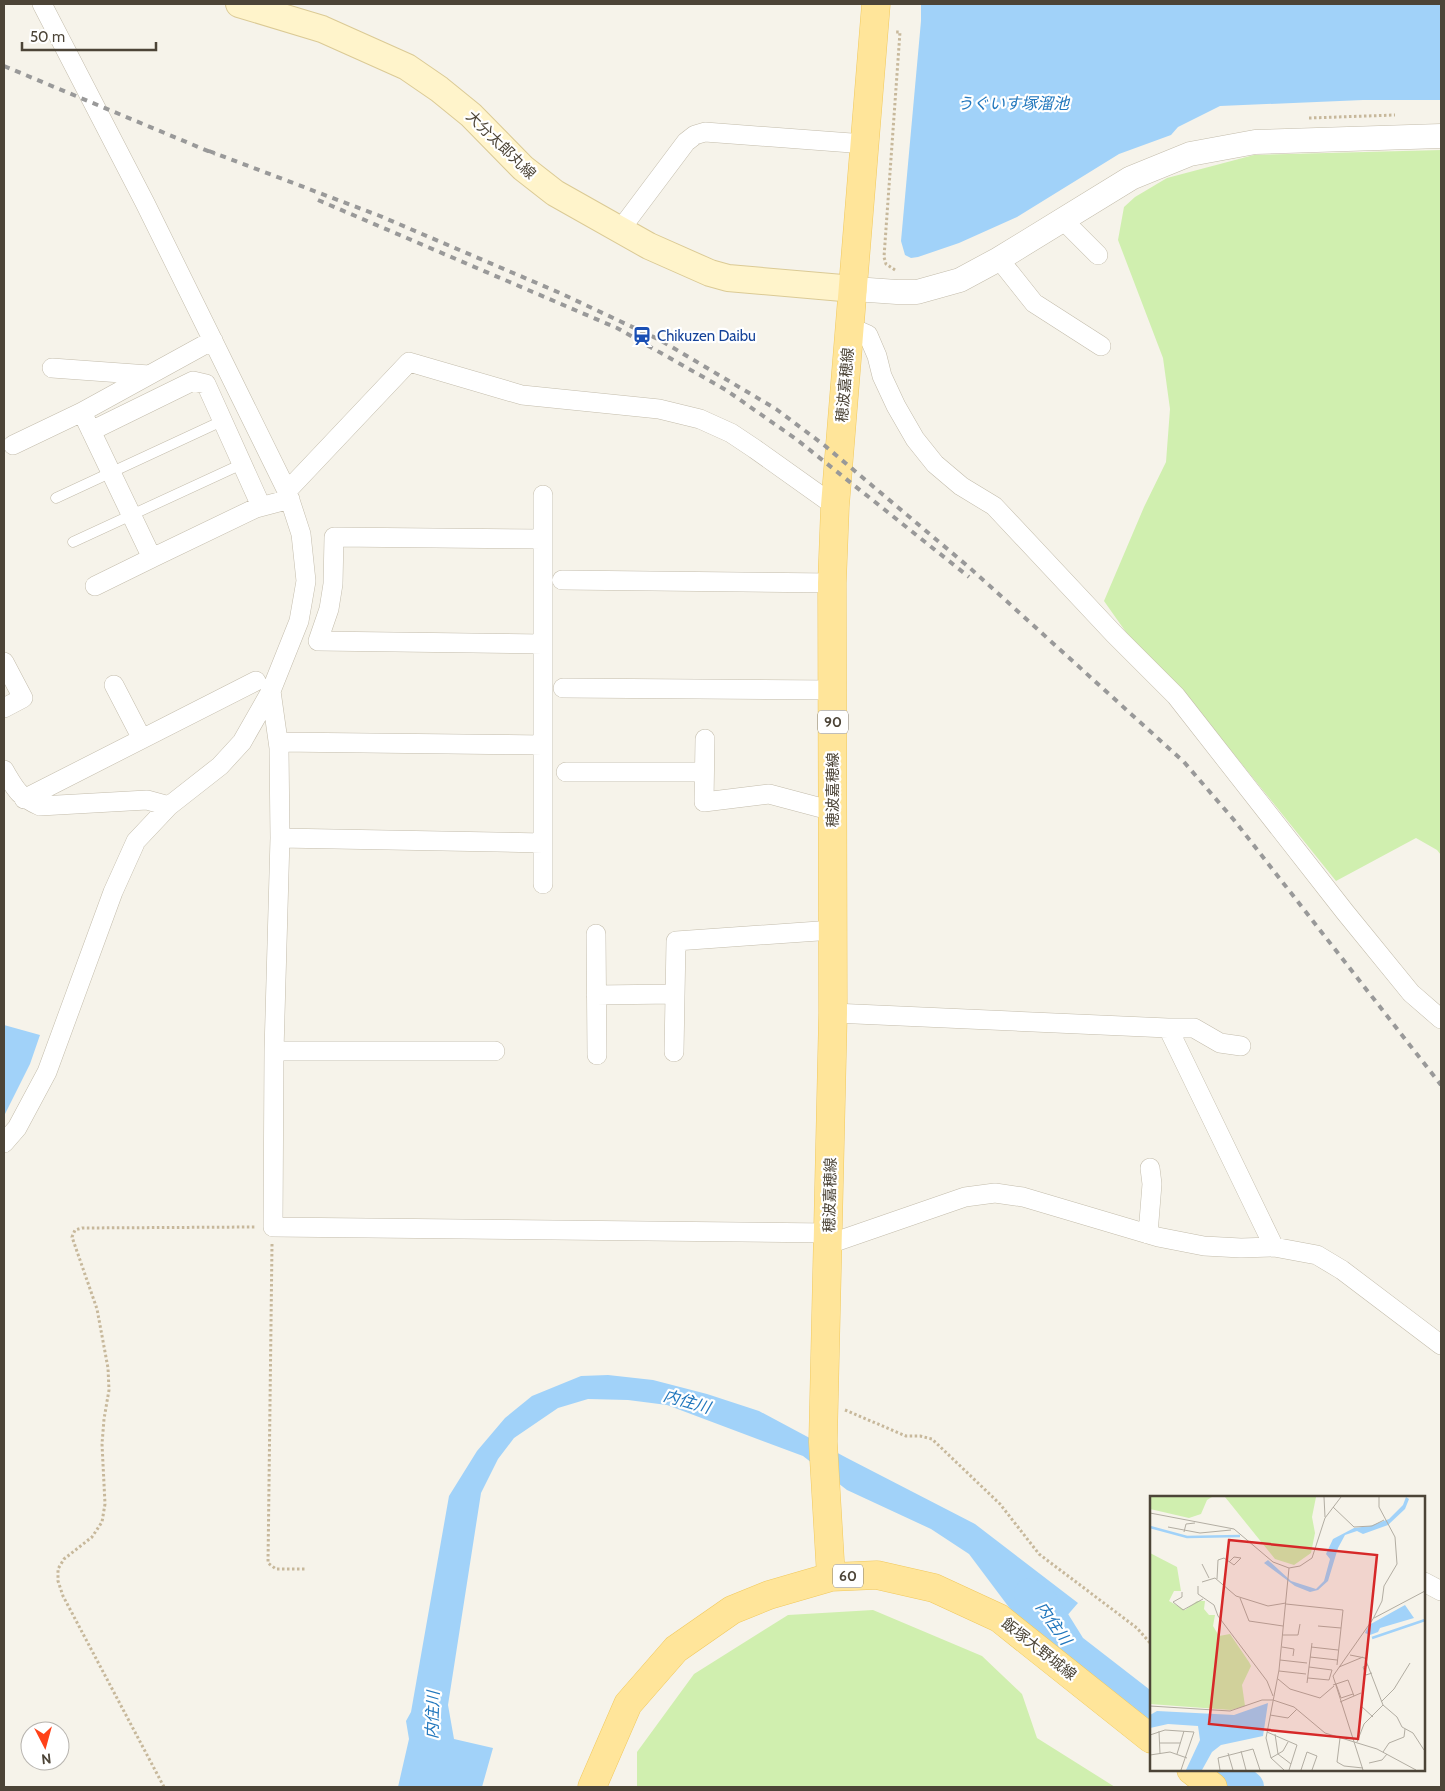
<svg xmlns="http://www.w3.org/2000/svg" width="1445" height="1791" viewBox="0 0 1445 1791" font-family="Cabin,'Noto Sans JP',sans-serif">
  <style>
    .green { fill: #d0efaf }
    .water { fill: #a1d2f9 }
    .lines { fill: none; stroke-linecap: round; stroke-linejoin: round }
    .river { stroke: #a1d2f9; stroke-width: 32 }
    .service-casing { stroke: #c3bcab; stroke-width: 11 }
    .minor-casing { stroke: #c3bcab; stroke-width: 20 }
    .tertiary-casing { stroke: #c3bcab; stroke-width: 25 }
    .secondary-casing { stroke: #dbca95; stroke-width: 28 }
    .primary-casing { stroke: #f1c95d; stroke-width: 29 }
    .path { stroke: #c7b89b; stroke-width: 3; stroke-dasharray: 2.5 2.5; stroke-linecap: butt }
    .service { stroke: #fff; stroke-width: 10 }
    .minor { stroke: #fff; stroke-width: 19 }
    .tertiary { stroke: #fff; stroke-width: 24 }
    .secondary { stroke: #fff4cb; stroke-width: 26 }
    .primary { stroke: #ffe59a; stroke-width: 28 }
    .rail { stroke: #999; stroke-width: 4; stroke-dasharray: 6 6; stroke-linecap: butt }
    .labels { text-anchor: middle; stroke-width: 4.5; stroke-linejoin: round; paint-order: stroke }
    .shield { fill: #fff; stroke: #827c73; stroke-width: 1 }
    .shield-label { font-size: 14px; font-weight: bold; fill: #4c4437 }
    .street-label { font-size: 15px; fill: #4c4437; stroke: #fff }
    .transit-label { font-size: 15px; fill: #164399; stroke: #fff; text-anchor: start }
    .water-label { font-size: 16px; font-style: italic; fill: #2177bd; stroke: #fff }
    .inset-river { fill: none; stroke: #a1d2f9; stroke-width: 2.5 }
    .inset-road { fill: none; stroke: #b2ada2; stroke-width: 1 }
    .view { fill: #d62828; fill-opacity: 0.15; stroke: #d62828; stroke-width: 2.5 }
    .inset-edge { fill: none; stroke: #4c4437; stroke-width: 2.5 }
  </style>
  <rect width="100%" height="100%" fill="#f6f3ea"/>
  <path class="green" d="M1441,150V855L1437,850L1416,838L1336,881L1187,696L1128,635L1104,601L1144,507L1166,462L1170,409L1163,358L1118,240L1124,207L1135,197L1167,178L1254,155Z
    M873,1610L982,1656L1022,1694L1037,1738L1115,1787H637V1752L694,1674L788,1615Z"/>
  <path class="water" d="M921,4H1441V100H1363L1220,106L1178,127L1171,135L1119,154L1017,217L959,243L918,257L911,258L905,255L901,241L921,21Z
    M4,1025L40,1035L30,1064L4,1116Z
    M608,1375L653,1380L707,1394L759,1411L847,1458L975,1524L1078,1603L1046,1640L1014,1614L969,1554L931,1529L847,1490L803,1456L667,1405L628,1400L588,1399L558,1408L514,1438L498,1459L481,1493L448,1705L454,1739L493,1748L482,1787H398L409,1739L406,1721L411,1712L449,1496L477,1451L505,1418L532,1396L581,1376Z"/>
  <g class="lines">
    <path class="river" d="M1030,1594L1043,1604L1071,1649L1151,1711
      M1228,1770L1248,1787"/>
    <g class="service-casing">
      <path id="service" d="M56,498L222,421
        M73,542L242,464"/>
    </g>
    <g class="minor-casing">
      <path id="minor" d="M1063,220L1098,255
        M620,230L686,142L695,135L705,132L865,144
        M999,259L1034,303L1101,346
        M850,327L868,335L877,356L882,376L896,406L915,439L935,464L961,486L994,506L1114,634L1176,696L1345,912L1411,993L1441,1019
        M52,368L149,375
        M82,412L152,558L256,508L290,499
        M91,431L193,381L206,384L261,506
        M13,445L82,412L213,340
        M287,491L409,362L522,395L659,409L700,419L731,433L755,449L835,506
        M543,539L334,537L333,584L329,609L318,641L543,644
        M562,580L832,583
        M95,586L152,558
        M4,662L23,698L4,708
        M114,685L142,739
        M563,688L833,690
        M271,691L279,748L280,838L274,1051L273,1227L829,1233
        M705,739L704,802L769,794L833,811
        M279,742L543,745
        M4,770C16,790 18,796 40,806L147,800L169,806
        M566,772H704
        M24,799L256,681
        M280,838L543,843
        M543,884V495
        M596,934L597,1055
        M596,995L675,994
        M833,1013L1168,1028L1274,1247
        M1168,1028H1194L1220,1043L1241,1046
        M274,1051H495
        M674,1052L676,941L833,930
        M4,1143L17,1128L47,1072L113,892L136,841L169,806L220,766L242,742L271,691L299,621L306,581L301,534L287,491L145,203L42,4
        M1148,1234L1152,1184L1150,1168
        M829,1244L965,1197L995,1193L1023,1197L1158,1237L1204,1246L1241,1248L1274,1247L1317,1255L1342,1270L1441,1345
        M1424,1582L1441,1591"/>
    </g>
    <g class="tertiary-casing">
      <path id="tertiary" d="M854,289L897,292H917L960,280L999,259L1131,178L1190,154L1255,142L1441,136"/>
    </g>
    <g class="secondary-casing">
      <path id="secondary" d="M239,4L322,29L407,67L439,89L471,115L523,168L555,193L649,246L710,273L728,278L854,289"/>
    </g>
    <g class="primary-casing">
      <path id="primary" d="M831,1577L823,1442L833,1013L832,583L835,506L876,4
        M1191,1770L1213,1787
        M592,1787L628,1704L676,1649L732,1610L769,1595L831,1577L877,1575L934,1588L999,1618L1151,1739"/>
    </g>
    <path class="path" d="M1309,118L1395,115
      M895,270L886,264L884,257L900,32H896
      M272,1244L268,1563L276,1569H305
      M845,1410L906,1436H920L932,1439L1000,1504L1039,1554L1137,1628L1151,1644
      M164,1787L63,1596L58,1581V1569L64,1559L92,1537L102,1522L105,1504L102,1444L104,1419L109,1390L108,1368L97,1309L72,1237L75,1230L82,1228L256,1227"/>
    <use href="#service" class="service"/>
    <use href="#minor" class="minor"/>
    <use href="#tertiary" class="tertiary"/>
    <use href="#secondary" class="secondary"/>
    <use href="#primary" class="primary"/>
    <path class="rail" d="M4,66L215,154
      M209,151L380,216L560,293L660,340L776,409L824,445L970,568L1184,762L1234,820L1441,1085
      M318,200L617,328L726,390L796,439L969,577"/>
  </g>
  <defs>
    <g id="station-bare" transform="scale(1.5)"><path d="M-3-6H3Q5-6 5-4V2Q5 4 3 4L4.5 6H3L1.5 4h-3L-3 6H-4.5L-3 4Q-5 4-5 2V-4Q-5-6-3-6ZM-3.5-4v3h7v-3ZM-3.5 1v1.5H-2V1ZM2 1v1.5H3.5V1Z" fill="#1a4fb4" stroke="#fff" stroke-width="2.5" paint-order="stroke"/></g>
  </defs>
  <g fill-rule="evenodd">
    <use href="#station-bare" x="642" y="336"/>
  </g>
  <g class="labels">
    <g class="shield">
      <rect x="818" y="710.5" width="30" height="23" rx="4"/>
      <rect x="833" y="1564.5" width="30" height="23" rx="4"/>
    </g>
    <g class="shield-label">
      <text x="833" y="727">90</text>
      <text x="848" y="1581">60</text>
    </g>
    <g class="street-label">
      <text transform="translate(501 145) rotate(44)" y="5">大分太郎丸線</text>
      <text transform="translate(845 385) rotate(-85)" y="5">穂波嘉穂線</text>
      <text transform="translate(833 790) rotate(-90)" y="5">穂波嘉穂線</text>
      <text transform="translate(830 1195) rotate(-89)" y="5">穂波嘉穂線</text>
      <text transform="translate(1039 1649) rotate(38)" y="5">飯塚大野城線</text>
    </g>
    <g class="transit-label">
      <text x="657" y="341">Chikuzen Daibu</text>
    </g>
    <g class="water-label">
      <text x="1013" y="109">うぐいす塚溜池</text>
      <text transform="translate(687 1401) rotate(16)" y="6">内住川</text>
      <text transform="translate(1054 1623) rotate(55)" y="6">内住川</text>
      <text transform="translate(432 1715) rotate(-88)" y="6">内住川</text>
    </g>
  </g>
  <g transform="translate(1150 1496)">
    <rect width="275" height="275" fill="#f6f3ea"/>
    <path d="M0,1H62L57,4L51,18L39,22L0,13ZM75,1H166L162,21L165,37L161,57L144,69L125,63ZM0,57L27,71L31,95H24L19,105L35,114L47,105H55L54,113L59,119H65L63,130L69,140L80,138L99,166L101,170L92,189L95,210L81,214L0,208Z" fill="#d0efaf"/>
    <path d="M256,1L259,3L255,13L238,29L213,38L207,35L195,39L188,52L178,85L168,94L160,96L145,90L114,67L118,64L141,85L166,93L174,85L180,63L176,58L183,43L204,32L220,30L239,23L253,9ZM255,109L264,122L230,132L228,136L220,139L215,137L219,129ZM118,207L113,240L71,249L62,256L52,274H36L50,244L48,230L18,228L0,232V219L7,215L84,219Z" fill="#a1d2f9"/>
    <path class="inset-river" d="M0,31L37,41L90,40M222,142L275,124"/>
    <path class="inset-road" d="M174,1L175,21M183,11L204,31L222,30L234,24M0,17L84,33L123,66L139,72L150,70L162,62L175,22L191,1M18,31L50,37L81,34M34,36L36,28L45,27M52,68L59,82M67,83L68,64L74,62L84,69L91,62L84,61L79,66M52,86L65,82L86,100L118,110L136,107M48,90V98L64,109L68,120L117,185L123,200M32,96V101L23,106L33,114L53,103M90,102L99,125L133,130M136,108L193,114L187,169M224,122L275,95M168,130L191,132M133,139H148L150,128M132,151L144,153L143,160M161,151L188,154M200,159L215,162L233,209L247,221L252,231L263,237L274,254M160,161L187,164M130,164L157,167M218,169L213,171L216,179L222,177M189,171L213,161M129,175L156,178M158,182L179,184L182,174L159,171M128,183L140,193L170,202L184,190M157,187L162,147M186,188L191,202L203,198M183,189L198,184L204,200M123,204L144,211L175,237L227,253L266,274M190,206L211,197M231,206L244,193L260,167M0,210L80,215L112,204H123M211,210L223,221M120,219L138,222L147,213M9,235L10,258M117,236L147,249L139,274M125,238L128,258L141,268M0,239L15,234L44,236L31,274M190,242L187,266L194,270L213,272M207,246L214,228L233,209M10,247H30M275,251V269M91,255L96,274M233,256L239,247L254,241L255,233M78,257L83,274M27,258L34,235M0,259L20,256L37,262M121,262L133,255L138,246M219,267L232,264L237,258M70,274L68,262L103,253L110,274M134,274L121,262L116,242L129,174L139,72M151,274L157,256L167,260L162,274M213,274L183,180L223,123L232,105L234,90L247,68L245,41L229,11V1"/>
    <path class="view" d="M79,44L227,59L208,243L59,228Z"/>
    <rect width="275" height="275" class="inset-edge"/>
  </g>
  <rect width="1445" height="1791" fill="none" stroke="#4c4437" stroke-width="10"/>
  <g transform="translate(45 1746) rotate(174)"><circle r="24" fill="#ffffff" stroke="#b7b4af"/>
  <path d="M0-4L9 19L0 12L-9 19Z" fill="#ff4118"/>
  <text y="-8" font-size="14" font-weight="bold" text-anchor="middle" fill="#4c4437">N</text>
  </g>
  <path d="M22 42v8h134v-8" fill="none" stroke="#4c4437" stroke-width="2.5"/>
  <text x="30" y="42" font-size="15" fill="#4c4437" stroke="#ffffff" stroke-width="4" paint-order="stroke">50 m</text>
</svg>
